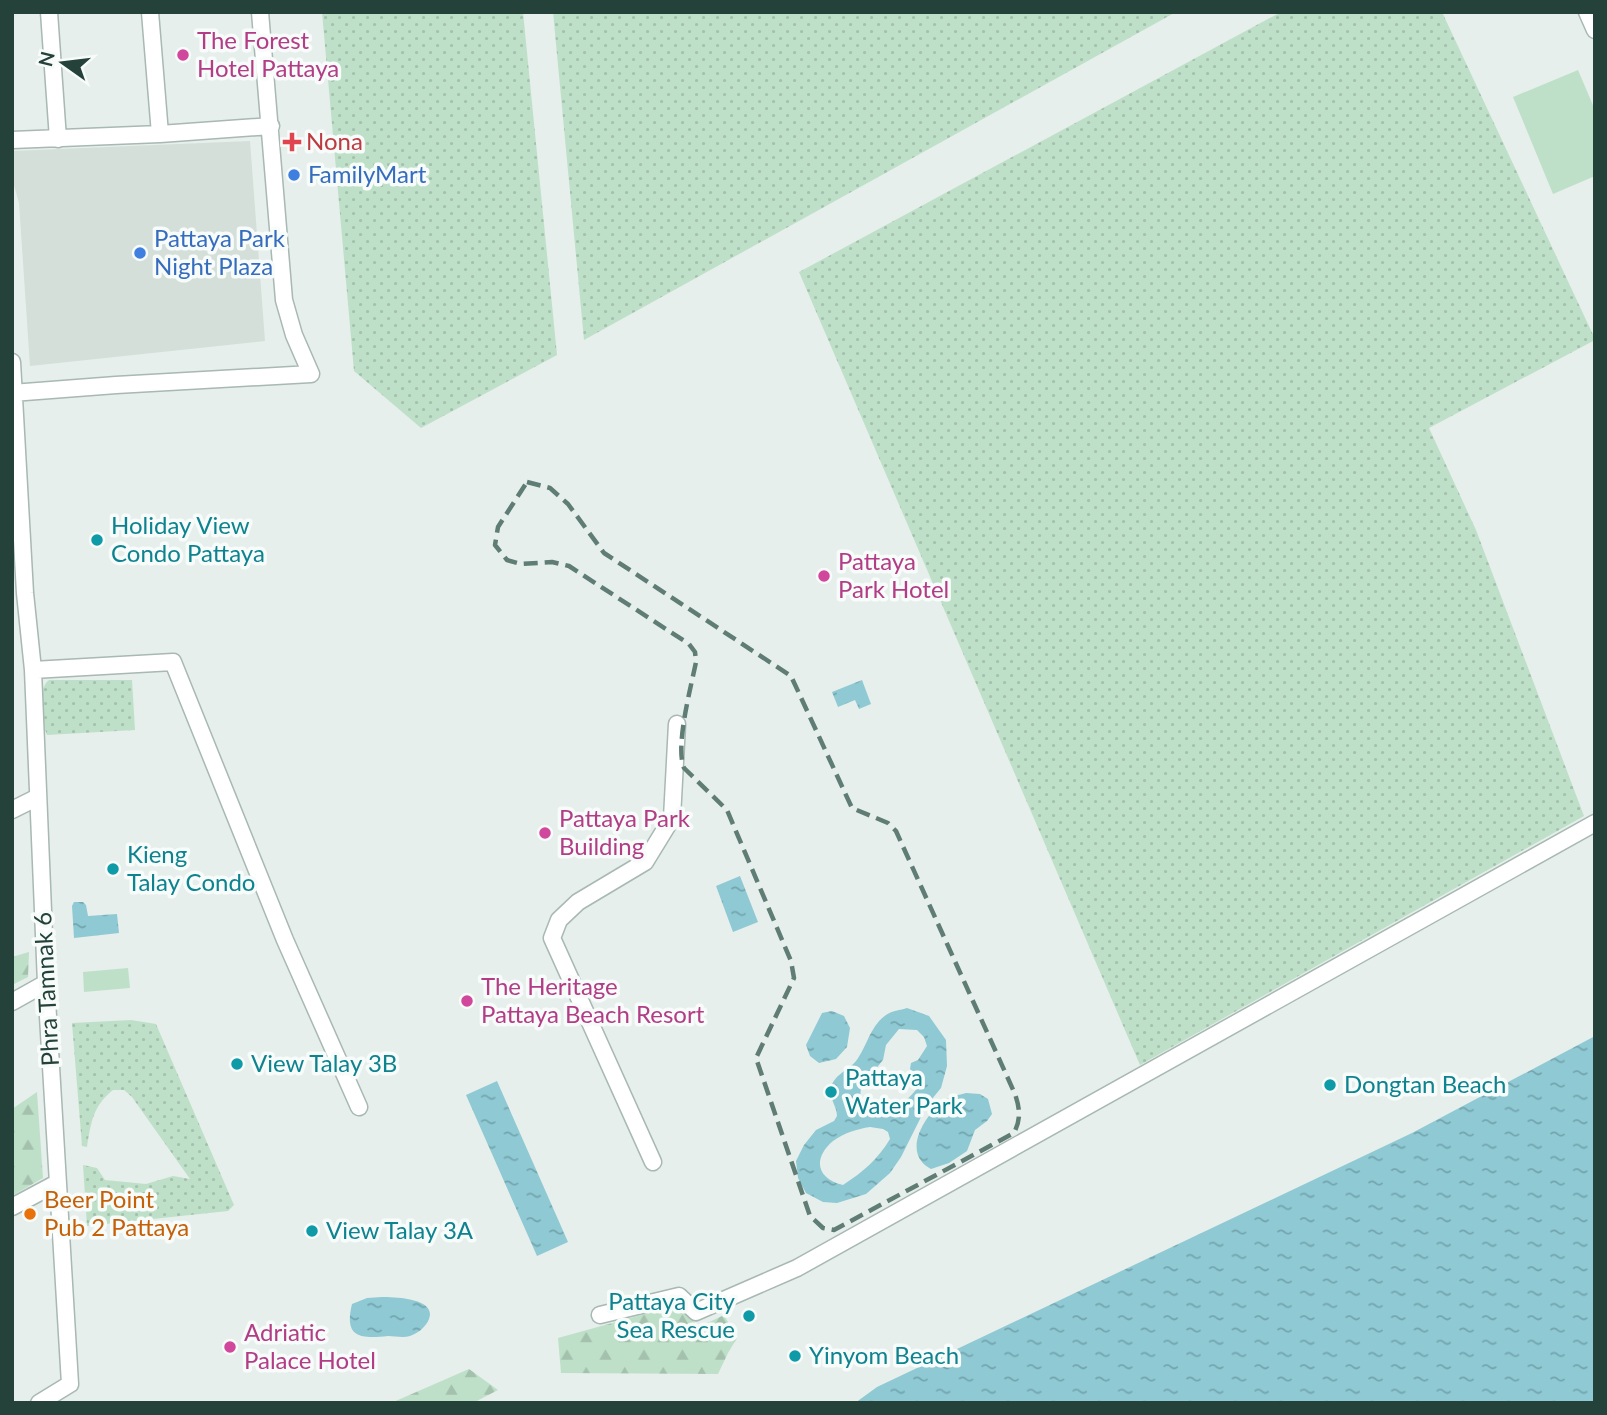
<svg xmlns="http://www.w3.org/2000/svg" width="1607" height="1415" viewBox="0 0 1607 1415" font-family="Lato,sans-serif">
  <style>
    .built { fill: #d4dfda }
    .grass { fill: url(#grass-dots) }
    .forest { fill: url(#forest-firs) }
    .garden { fill: #bfe0c8 }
    .water { fill: url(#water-ripples); fill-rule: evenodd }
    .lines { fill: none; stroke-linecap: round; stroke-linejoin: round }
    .street-casing { stroke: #a8b8b2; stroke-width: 19 }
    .street { stroke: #fff; stroke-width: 16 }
    .rail { stroke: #5f7d75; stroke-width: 4.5; stroke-dasharray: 14 7; stroke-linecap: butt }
    .hotel-dot { fill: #d1479c; stroke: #f7fbf9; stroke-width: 2.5 }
    .health-dot { fill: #e0444e; stroke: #f7fbf9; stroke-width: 2.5 }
    .shop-dot { fill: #3f7fe0; stroke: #f7fbf9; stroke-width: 2.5 }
    .culture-dot { fill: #0f9aa8; stroke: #f7fbf9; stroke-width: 2.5 }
    .food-dot { fill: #e8710a; stroke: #f7fbf9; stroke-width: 2.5 }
    .labels { text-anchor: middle; stroke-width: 7; stroke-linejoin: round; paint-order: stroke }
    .hotel-label { font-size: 24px; fill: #b23c85; stroke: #f7fbf9; text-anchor: start }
    .health-label { font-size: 24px; fill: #be3a42; stroke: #f7fbf9; text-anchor: start }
    .shop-label { font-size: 24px; fill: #366cbe; stroke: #f7fbf9; text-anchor: start }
    .culture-label { font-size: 24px; fill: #0d838f; stroke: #f7fbf9; text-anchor: start }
    .street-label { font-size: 24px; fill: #24423a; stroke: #f7fbf9 }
    .food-label { font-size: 24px; fill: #c56008; stroke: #f7fbf9; text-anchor: start }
  </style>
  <defs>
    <pattern id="grass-dots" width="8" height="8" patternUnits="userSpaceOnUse" patternTransform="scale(1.75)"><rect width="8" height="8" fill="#bfe0c8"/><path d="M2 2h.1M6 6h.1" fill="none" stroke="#a4c1ad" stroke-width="1.8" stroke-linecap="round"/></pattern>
    <pattern id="forest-firs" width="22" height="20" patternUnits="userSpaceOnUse" patternTransform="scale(1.75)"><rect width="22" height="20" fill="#bfe0c8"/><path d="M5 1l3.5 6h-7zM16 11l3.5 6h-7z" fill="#a4c1ad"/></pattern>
    <pattern id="water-ripples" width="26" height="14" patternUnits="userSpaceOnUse" patternTransform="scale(1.75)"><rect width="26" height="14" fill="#8ec9d4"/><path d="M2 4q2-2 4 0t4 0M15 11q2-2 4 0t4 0" fill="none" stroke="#74a5ad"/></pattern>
  </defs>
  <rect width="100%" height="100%" fill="#e6efeb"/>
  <path class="built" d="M250,141L265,341L30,366L19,203L12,178V151Z"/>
  <path class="grass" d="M322,12H523L557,355L421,428L354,371Z
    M553,12H1176L584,340Z
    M1281,12H1442L1595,339V340L1429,428L1476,530L1584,816L1140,1065L799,272Z
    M49,680H132L135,730L47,735C42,721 36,690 49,680Z
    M131,1020L156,1024L234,1205L228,1211L87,1226L83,1165L97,1168L105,1180L146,1184L173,1176L190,1179L132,1097L124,1090H113C93,1106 91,1122 87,1147L82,1146L72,1023Z"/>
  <path class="forest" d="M29,952L28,977L12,985V957Z
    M37,1092L43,1178L12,1196V1109Z
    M677,1305L699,1327L724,1315L737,1338L728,1353L718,1374L561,1373L558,1338Z
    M469,1369L498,1390L473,1403H391Z"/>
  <path class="garden" d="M1578,70L1595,110V176L1553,194L1513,97Z
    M128,968L130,988L84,992L83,972Z"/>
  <path class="water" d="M862,680L871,704L859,709L855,700L838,707L832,692Z
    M740,876L758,922L733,932L716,886Z
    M74,902H83L86,905L88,916L117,914L119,933L74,938L72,906Z
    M907,1008L929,1016L946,1040L947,1066L941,1088L927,1105L901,1157L890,1173L866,1194L837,1203L823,1202L806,1193L798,1178L796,1161L804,1145L816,1130L834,1121L837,1116C837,1107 830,1100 831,1090C832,1075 848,1071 856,1061C867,1047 870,1026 886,1015C891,1011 901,1010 907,1008ZM899,1029L917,1030L924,1037L927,1046L918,1060L911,1063L910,1069L919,1078L920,1085C909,1099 887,1122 868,1108C865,1105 863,1102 860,1099L861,1087L883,1060L886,1045ZM870,1127L883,1129L888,1132L890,1139C878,1159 863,1172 843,1185C817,1179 812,1159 833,1141C844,1133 857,1129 870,1127Z
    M832,1011L844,1016L850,1028L847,1047L836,1059L819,1063L810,1056L806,1045L822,1013Z
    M1595,1036V1403H855L877,1387L1412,1133Z
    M497,1081L568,1242L537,1256L466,1095Z
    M966,1093L980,1094L988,1099L992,1114L987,1121L975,1130L967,1151L949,1163L931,1169C929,1168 923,1164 922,1162C906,1143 929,1111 945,1100C951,1096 959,1095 966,1093Z
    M382,1297C394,1297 437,1298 429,1319C426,1327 418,1333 410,1336C403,1338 395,1336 388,1336C359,1339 344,1337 352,1304L367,1298Z"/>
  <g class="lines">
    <g class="street-casing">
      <path id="street" d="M49,12L58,139
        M150,12L160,134
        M1587,12L1595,30
        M12,140L160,134L271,126
        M12,362L25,593L33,670L46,983L70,1384L39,1403
        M12,393L116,385L311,374L294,335L284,300L260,12
        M33,670L173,662L285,940L359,1107
        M12,810L38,797
        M12,1002L46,983
        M653,1162L552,938L559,920L578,902L645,862L672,818L677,724
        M12,1207L57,1183
        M600,1315L679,1296L696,1312L797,1268L1595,823"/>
    </g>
    <use href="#street" class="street"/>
    <path class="rail" d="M527,482L550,488L568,504L604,553L791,676L852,808L888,823L896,831L1015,1094C1020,1109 1021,1119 1014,1133L834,1230L823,1228L810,1216L756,1058L794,978L791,961L727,810L684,768C675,746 691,687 696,662L695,652L689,644L569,566L552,562L521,564L507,560L495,545L498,527Z"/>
  </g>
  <g class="hotel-dot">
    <circle cx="183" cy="55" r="7"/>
    <circle cx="824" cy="576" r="7"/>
    <circle cx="545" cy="833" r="7"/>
    <circle cx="467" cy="1001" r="7"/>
    <circle cx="230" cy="1347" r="7"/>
  </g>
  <path class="health-dot" d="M288.5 131.5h7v7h7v7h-7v7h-7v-7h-7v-7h7z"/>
  <g class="shop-dot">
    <circle cx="294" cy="175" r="7"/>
    <circle cx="140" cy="253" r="7"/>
  </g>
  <g class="culture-dot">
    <circle cx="97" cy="540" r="7"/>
    <circle cx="113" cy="869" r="7"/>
    <circle cx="237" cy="1064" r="7"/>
    <circle cx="1330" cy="1085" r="7"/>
    <circle cx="831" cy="1092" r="7"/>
    <circle cx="312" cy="1231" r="7"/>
    <circle cx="749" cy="1316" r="7"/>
    <circle cx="795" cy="1356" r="7"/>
  </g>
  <circle class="food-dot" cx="30" cy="1214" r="7"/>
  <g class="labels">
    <g class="hotel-label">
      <text x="197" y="49">The Forest<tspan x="197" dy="28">Hotel Pattaya</tspan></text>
      <text x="838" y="570">Pattaya<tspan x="838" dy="28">Park Hotel</tspan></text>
      <text x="559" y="827">Pattaya Park<tspan x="559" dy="28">Building</tspan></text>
      <text x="481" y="995">The Heritage<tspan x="481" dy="28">Pattaya Beach Resort</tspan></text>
      <text x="244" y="1341">Adriatic<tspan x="244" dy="28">Palace Hotel</tspan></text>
    </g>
    <g class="health-label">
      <text x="306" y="150">Nona</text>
    </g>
    <g class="shop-label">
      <text x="308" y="183">FamilyMart</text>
      <text x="154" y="247">Pattaya Park<tspan x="154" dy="28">Night Plaza</tspan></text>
    </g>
    <g class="culture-label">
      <text x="111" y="534">Holiday View<tspan x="111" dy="28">Condo Pattaya</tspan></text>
      <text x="127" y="863">Kieng<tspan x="127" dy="28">Talay Condo</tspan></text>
      <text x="251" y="1072">View Talay 3B</text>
      <text x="845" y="1086">Pattaya<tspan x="845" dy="28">Water Park</tspan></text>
      <text x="1344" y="1093">Dongtan Beach</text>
      <text x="326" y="1239">View Talay 3A</text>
      <text x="735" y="1310" text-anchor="end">Pattaya City<tspan x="735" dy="28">Sea Rescue</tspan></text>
      <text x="809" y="1364">Yinyom Beach</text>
    </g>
    <g class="street-label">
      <text transform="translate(47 989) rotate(-93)" y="8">Phra Tamnak 6</text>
    </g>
    <g class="food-label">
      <text x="44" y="1208">Beer Point<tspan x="44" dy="28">Pub 2 Pattaya</tspan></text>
    </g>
  </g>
  <rect width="1607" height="1415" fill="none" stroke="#24423a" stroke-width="28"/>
  <g transform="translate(63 63) rotate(284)" stroke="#f7fbf9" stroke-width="5" paint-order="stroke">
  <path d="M0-5L12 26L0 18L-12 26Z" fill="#24423a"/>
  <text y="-10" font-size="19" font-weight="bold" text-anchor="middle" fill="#24423a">N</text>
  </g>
</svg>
